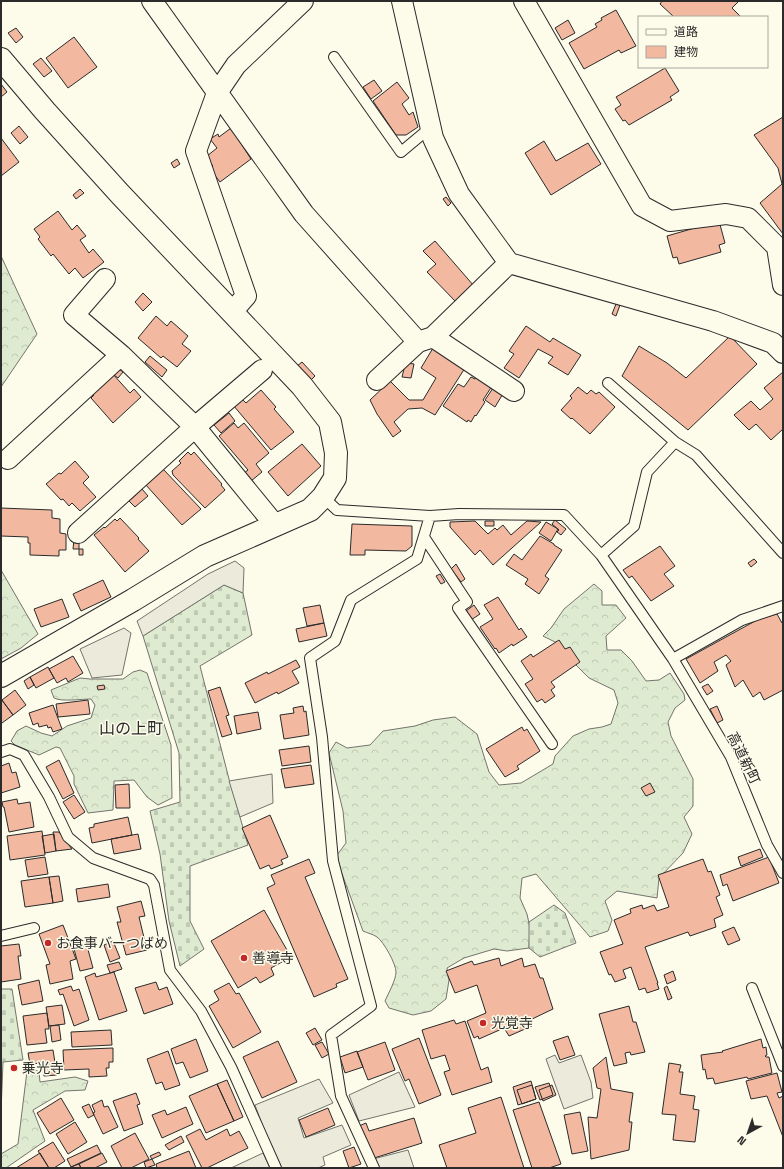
<svg xmlns="http://www.w3.org/2000/svg" width="784" height="1169" viewBox="0 0 784 1169" font-family="'Space Grotesk','Noto Sans JP',sans-serif">
  <style>
    .forest { fill: url(#forest-crowns); stroke: #74746e }
    .cemetery { fill: url(#cemetery-stones); stroke: #74746e }
    .parking { fill: #eceadb; stroke: #74746e }
    .building { fill: #f2b8a0; stroke: #2b2b2b }
    .lines { fill: none; stroke-linecap: round; stroke-linejoin: round }
    .lane-casing { stroke: #2b2b2b; stroke-width: 12 }
    .street-casing { stroke: #2b2b2b; stroke-width: 22 }
    .secondary-casing { stroke: #2b2b2b; stroke-width: 24 }
    .lane { stroke: #fdfbea; stroke-width: 10 }
    .street { stroke: #fdfbea; stroke-width: 20 }
    .secondary { stroke: #fdfbea; stroke-width: 22 }
    .poi-dot { fill: #c62828; stroke: #fdfbea; stroke-width: 1.5 }
    .labels { text-anchor: middle; stroke-width: 3; stroke-linejoin: round; paint-order: stroke }
    .street-label { font-size: 14px; fill: #2b2b2b; stroke: #fdfbea }
    .poi-label { font-size: 14px; fill: #2b2b2b; stroke: #fdfbea; text-anchor: start }
    .quarter-label { font-size: 16px; fill: #2b2b2b; stroke: #fdfbea }
  </style>
  <defs>
    <pattern id="forest-crowns" width="20" height="18" patternUnits="userSpaceOnUse"><rect width="20" height="18" fill="#deebd1"/><path d="M2 6a3 3 0 1 1 6 0M12 15a3 3 0 1 1 6 0" fill="none" stroke="#bfcab4"/></pattern>
    <pattern id="cemetery-stones" width="16" height="16" patternUnits="userSpaceOnUse"><rect width="16" height="16" fill="#deebd1"/><path d="M2 7V4a2 2 0 0 1 4 0v3zM10 15v-3a2 2 0 0 1 4 0v3z" fill="#bfcab4"/></pattern>
  </defs>
  <rect width="100%" height="100%" fill="#fdfbea"/>
  <path class="forest" d="M1,256L37,334L1,387Z
    M1,570L38,634L21,648L1,659Z
    M594,584L602,591V605H616L626,618L606,636L607,650H621L632,661L646,681L659,680L670,673L684,694L685,700L675,708L668,722L671,736L693,779V806L684,817L692,834L683,853L659,878L657,898L617,891L605,901L612,920L608,931L590,937L536,874L522,878L520,898L527,914L530,928L529,948L507,951L494,949L464,958L447,968L449,980L446,999L431,1011L413,1015L389,1008L385,1001C388,994 396,980 396,972C396,964 384,942 377,937C373,934 367,933 363,931L341,871L337,855L346,843L343,811L329,753L336,742L347,748L370,745L383,731L415,726L433,720L455,717L477,734L489,772L499,785L521,783L553,764L555,756L573,736L589,729L602,727L611,724L618,703L614,690L589,678L575,664L557,643L543,636L551,628L564,609Z
    M140,670L147,673L171,745L172,798L158,805L147,797L134,780L114,781L113,810L88,813L74,784V776L60,748L56,747L39,755L15,745L11,741L17,731L26,726L41,733L52,736L67,726L91,718L95,705L91,699C82,699 61,702 54,698L51,690L80,678L90,679H123L133,672Z
    M32,1068L39,1072L40,1082L75,1077L88,1081L85,1090L65,1091L33,1110L45,1141L6,1168H1V1154L18,1144L27,1071Z"/>
  <path class="cemetery" d="M224,585L243,593L252,635L200,666L229,779L248,845L190,866V921L204,949L180,966L169,921L160,854L150,811L180,802L179,753L143,636Z
    M554,905L565,913L576,943L540,957L529,948V922Z
    M1,989H12L23,1060L3,1062L1,1113Z"/>
  <path class="parking" d="M235,561L244,568L243,593L224,585L143,636L137,621L208,574Z
    M124,628L131,633L122,675L92,678L80,649Z
    M272,774L273,803L240,817L229,781Z
    M555,1055L559,1063L581,1055L591,1082L593,1098L564,1109L546,1059Z
    M399,1072L415,1107L359,1121L349,1095Z
    M319,1079L333,1103L298,1118L304,1138L342,1125L351,1145L323,1157L325,1165L318,1168H281L272,1151L255,1105Z
    M408,1150L414,1168H377L373,1159Z
    M263,1153L270,1168H231Z"/>
  <path class="building" d="M662,1H737L738,2L732,8L741,17H674L660,4Z
    M616,10L636,46L621,53L619,50L584,69L569,43L597,27L595,24L602,20L601,18Z
    M568,20L575,33L562,40L555,28Z
    M16,28L23,37L16,43L8,33Z
    M74,37L97,67L68,88L46,58Z
    M41,58L52,71L44,77L33,64Z
    M665,68L679,91L670,97L672,100L629,125L625,120L623,121L615,109L621,105L616,97Z
    M374,80L382,91L371,99L363,87Z
    M397,82L409,98L402,104L409,115L413,112L418,127L406,135H396L373,101Z
    M1,84L7,92L1,97Z
    M783,117V234L760,203L782,184L778,168L754,135Z
    M19,126L28,137L20,144L11,133Z
    M231,128L251,159L220,182L210,169L213,166L207,159V156L217,148L210,139L218,134L219,137Z
    M1,138L19,162L1,176Z
    M544,141L556,161L588,143L601,164L551,195L525,153Z
    M177,159L180,164L174,168L171,163Z
    M80,189L84,193L76,199L73,195Z
    M446,197L451,203L448,206L443,199Z
    M58,211L72,230L77,225L86,236L80,240L89,253L93,249L104,262L83,278L75,268L69,274L53,254L51,256L38,239L40,237L34,229Z
    M719,221L725,243L719,245L721,252L679,264L677,257L673,258L667,236Z
    M435,241L474,286L456,302L427,272L436,264L423,251Z
    M143,293L152,302L143,311L135,302Z
    M616,304L620,305L616,316L612,314Z
    M156,316L167,326L171,321L188,336L182,344L191,351L177,367L163,356L161,358L138,338Z
    M526,326L550,342L553,338L581,355L568,375L548,363L553,357L538,349L519,378L504,368L514,354L509,351Z
    M730,336L757,364L688,430L622,376L639,346L667,363L686,378Z
    M433,348L465,368L435,415L422,408L408,409L394,422L401,431L393,437L377,414L370,400L390,381L409,400H423L436,378L421,368Z
    M150,356L167,370L162,377L145,362Z
    M302,362L315,376L310,381L297,366Z
    M407,363L414,364L411,378L402,377L405,365Z
    M119,369L123,372L118,378L114,375Z
    M111,372L130,393L134,389L141,397L113,423L91,398L94,395L91,391Z
    M783,372V429L771,440L756,424L749,430L734,415L751,401L760,410L773,399L764,388Z
    M478,374L492,386L483,400L485,402L476,416L475,415L471,422L468,420L467,422L443,406L458,384L464,387L471,377L475,379Z
    M495,385L504,392L495,407L485,400Z
    M578,387L587,394L591,390L596,394L599,392L615,407L590,434L572,418L571,419L561,410L572,398L570,396Z
    M261,390L276,407L274,409L294,432L271,450L233,405L241,398L246,403Z
    M229,413L235,421L221,433L214,425Z
    M234,423L238,428L244,423L269,453L256,464L262,472L251,481L244,473L248,470L219,436Z
    M302,444L321,466L288,496L268,472Z
    M188,452L191,455L194,452L222,484L221,485L225,490L205,508L173,475L172,471L181,463L179,461Z
    M75,461L89,477L83,483L96,497L80,511L72,503L69,506L63,499L61,500L46,484L59,473L61,474Z
    M163,469L201,509L182,525L145,484Z
    M142,489L148,496L135,507L129,501Z
    M1,508L52,510V518L60,519V533L66,534V550H59V556L30,555V543H28V537L1,536Z
    M120,518L139,538L138,539L149,551L125,572L94,535L104,527L105,528L115,519L117,521Z
    M555,520L566,529L561,535L557,532L559,530L552,524Z
    M475,521L488,534L495,528L497,530L503,525L511,535L527,521L541,522L493,565L480,550L475,555L450,527V522Z
    M485,521H494V526H485Z
    M546,522L558,529L551,541L539,533Z
    M352,524L412,526V546L406,551L365,550V555H350Z
    M540,536L554,544V545L562,550L545,576L549,579L539,594L525,584L528,579L506,565L514,554L522,560Z
    M74,539H79V549H73Z
    M660,546L675,566L664,574L674,586L651,601L632,576L629,578L623,570Z
    M79,549H83V555H79Z
    M754,559L757,562L751,567L748,563Z
    M456,564L465,579L461,582L451,569Z
    M440,574L445,582L441,584L436,576Z
    M103,580L111,597L81,611L73,594Z
    M498,597L519,630L521,628L527,637L513,646L512,644L499,653L496,648L495,649L480,627L493,619L484,605Z
    M62,599L69,617L41,627L34,609Z
    M320,605L324,623L307,626L303,608Z
    M474,605L480,614L471,620L466,611Z
    M777,614L782,623L783,622V690L764,700L760,692L753,697L743,680L735,687L726,665L731,661L726,655L714,662L718,671L700,683L686,659L757,620Z
    M324,623L327,636L299,642L296,629Z
    M559,640L565,649L570,647L580,662L551,682L555,687L551,690L555,696L545,703L542,699L537,702L525,684L533,679L521,661L531,654L533,657Z
    M73,656L83,673L68,682L66,678L57,683L49,669Z
    M296,660L300,667L292,671L299,683L278,694L277,692L255,703L245,683L267,672L268,674Z
    M48,667L54,678L36,688L30,677Z
    M30,677L34,685L28,689L24,681Z
    M708,684L713,691L707,695L702,687Z
    M104,685L105,689L98,690L97,686Z
    M220,687L229,715L226,716L232,734L222,737L208,691Z
    M15,690L26,705L13,715L2,700Z
    M1,699L13,715L2,723L1,722Z
    M88,700L90,714L58,717L56,704Z
    M53,705L62,729L53,732L51,727L48,728L47,725L39,727L38,723L33,725L29,713Z
    M303,706L304,712L306,711L309,735L284,739L280,715L294,713L293,708Z
    M717,706L723,720L717,723L710,709Z
    M258,712L261,729L237,734L234,716Z
    M522,727L524,731L527,729L540,751L517,766L519,769L505,777L486,749Z
    M309,746L311,762L282,766L279,750Z
    M59,760L74,793L63,799L46,767Z
    M9,763L12,773L16,772L20,787L1,793V766Z
    M311,765L314,784L285,788L281,769Z
    M650,783L655,792L646,796L641,788Z
    M129,784L130,808H116L115,785Z
    M74,795L85,812L74,819L63,802Z
    M17,799L18,804L30,802L34,827L9,832L4,807H3L2,802Z
    M270,815L288,857L281,860L283,864L271,869L269,865L260,869L242,828Z
    M128,817L132,835L92,843L89,828L94,827V824Z
    M42,831L45,855L10,860L7,836Z
    M53,832H59L72,849L56,851Z
    M54,834L56,851L45,853L42,836Z
    M138,834L141,849L114,854L111,839Z
    M760,849L763,857L741,866L738,857Z
    M45,857L48,874L28,877L25,860Z
    M769,857L779,883L733,901L727,884L723,886L720,875Z
    M309,859L315,873L305,877L348,979L336,984L337,987L314,997L267,888L275,884L271,875Z
    M703,859L708,872L711,871L720,895L716,897L723,915L714,919L716,927L690,936L688,932L645,947L658,983H657L659,989L647,993L645,988L639,990L631,967L623,970L626,978L615,982L611,974L609,975L600,952L623,944L614,920L631,913L630,909L642,905L643,909L654,905L657,911L669,907L658,875Z
    M59,876L63,901L53,903L49,877Z
    M49,877L53,903L25,907L21,881Z
    M108,884L110,897L78,902L76,889Z
    M141,901L145,916L139,917L147,950L126,955L117,922H121L117,907Z
    M264,910L291,957L271,968L274,975L260,983L256,977L238,988L211,941Z
    M63,925L76,959L70,961L73,979L50,984L46,965L50,964L39,934Z
    M734,927L740,940L728,945L722,932Z
    M113,941L120,958L110,962L104,945Z
    M19,944L21,956H18L21,979L1,982V946Z
    M87,946L93,968L80,971L74,949Z
    M499,958L501,966L522,958L524,967L535,964L540,978H543L553,1009L530,1020L532,1026L509,1036L504,1028L479,1039L478,1036L474,1038L467,1021L486,1013L477,985L455,993L446,971L472,961L474,965Z
    M119,962L122,969L110,973L107,965Z
    M673,971L676,980L667,984L664,975Z
    M114,972L127,1011L99,1020L85,977L95,973L96,977Z
    M39,980L43,1001L22,1005L18,985Z
    M156,982L159,990L167,987L173,1004L144,1014L135,988Z
    M229,983L236,994L239,993L261,1032L233,1048L209,1006L219,1000L214,991Z
    M71,986L73,991L79,989L89,1020L74,1026L63,994L60,995L58,990Z
    M667,986L672,998L668,1000L664,988Z
    M62,1005L65,1024L49,1026L46,1007Z
    M629,1006L633,1022H636L645,1052L631,1055L630,1052L625,1053L627,1063L614,1066L599,1014Z
    M47,1013L49,1029H45L47,1043L27,1045L23,1016Z
    M454,1020L456,1024L465,1021L481,1070L488,1067L492,1082L452,1095L444,1072L450,1070L445,1055L431,1059L422,1030Z
    M59,1025L61,1040L52,1042L50,1026Z
    M315,1028L322,1040L313,1045L306,1033Z
    M111,1030L112,1045L72,1047L71,1032Z
    M568,1036L575,1055L560,1060L553,1041Z
    M419,1038L441,1095L419,1104L409,1079L405,1081L392,1049Z
    M196,1039L208,1071L190,1078L183,1062L176,1064L171,1049Z
    M761,1039L763,1048L766,1047L767,1055L765,1056L766,1057H769L772,1073L748,1079L747,1077L715,1084L713,1078L707,1079L705,1069L703,1070L701,1055L723,1052L722,1051Z
    M278,1041L297,1082L262,1098L243,1057Z
    M322,1042L329,1054L322,1058L315,1045Z
    M385,1042L395,1070L368,1080L357,1052Z
    M113,1048V1062H109V1068H106L107,1076L89,1077V1069L64,1070L63,1050Z
    M53,1050L57,1075L44,1076L42,1063L30,1064L28,1053Z
    M168,1051L180,1085L165,1090L162,1082L156,1084L147,1059Z
    M357,1051L363,1067L345,1073L340,1057Z
    M606,1057L611,1089L633,1093L629,1122H632L629,1150L591,1159L588,1117L597,1118L601,1089L597,1088L593,1068Z
    M669,1063L681,1065L679,1072H683L680,1094L695,1096L693,1109L699,1110L695,1142L673,1140L676,1115L662,1114Z
    M777,1073L782,1092L777,1093L779,1098L783,1096V1137L767,1096L751,1099L746,1081Z
    M227,1080L243,1117L234,1121L217,1084Z
    M531,1081L536,1099L518,1105L513,1087Z
    M549,1083L553,1095L540,1100L535,1087Z
    M217,1084L234,1121L206,1133L189,1096Z
    M532,1085L536,1099L522,1104L517,1090Z
    M552,1085L556,1095L543,1101L539,1090Z
    M136,1093L140,1104L137,1105L143,1124L124,1131L113,1101Z
    M501,1097L524,1168H447L439,1145L476,1133L468,1108Z
    M61,1098L74,1120L50,1134L37,1113Z
    M102,1100L104,1107L108,1106L118,1127L103,1134L93,1113L95,1112L92,1105Z
    M539,1102L561,1164L549,1168H532L513,1110Z
    M89,1104L94,1115L88,1118L82,1107Z
    M186,1107L193,1124L162,1138L152,1115L165,1110L167,1115Z
    M328,1108L335,1125L306,1137L299,1120Z
    M580,1112L588,1151L572,1154L564,1115Z
    M414,1118L422,1143L371,1159L359,1126L366,1123L369,1131Z
    M75,1122L87,1142L68,1154L56,1134Z
    M200,1129L206,1140L227,1129L230,1136L239,1131L248,1148L207,1168H202L186,1136Z
    M135,1133L149,1159L131,1168H122L111,1146Z
    M181,1136L184,1142L169,1150L165,1145Z
    M53,1142L65,1161L54,1168H49L38,1151Z
    M97,1145L101,1153L71,1167L67,1159Z
    M354,1147L361,1164L349,1168L343,1151Z
    M189,1151L196,1168H157L156,1164Z
    M159,1152L161,1155L152,1159L150,1156Z
    M40,1153L49,1168H16Z
    M102,1153L107,1162L95,1168H81L79,1164Z
    M152,1159L155,1165L146,1168L144,1162Z
    M79,1164L81,1168H71V1167Z"/>
  <g class="lines">
    <g class="lane-casing">
      <path id="lane" d="M334,57L401,152L431,127
        M608,383L675,442
        M323,497L337,510L430,516L459,514L564,515L601,555L673,659L731,757L767,845L783,873
        M424,537L467,602L458,608L552,744
        M601,555L634,526L647,472L675,442L696,455L783,553
        M673,659L742,620L783,606
        M1,752L10,749L24,755L49,797L68,837L93,858L150,879L154,885L170,970L201,1011L231,1067L276,1168
        M1,936L34,928
        M752,988L783,1066
        M374,1168L341,1096L331,1035L371,1006L333,861L322,737L310,658L335,641L351,600L417,559L430,516"/>
    </g>
    <g class="street-casing">
      <path id="street" d="M152,1L304,214L418,342
        M524,1L642,206L670,221L726,214L748,218L777,247L783,285
        M509,263L713,321L773,343L783,353
        M105,279L74,315L121,355L195,427L275,525
        M232,312L246,296L196,151L217,93L236,65L303,1
        M433,337L514,391
        M377,380L418,342L433,337L509,263L459,194L433,138L402,1
        M8,459L121,355
        M78,533L195,427L262,370"/>
    </g>
    <g class="secondary-casing">
      <path id="secondary" d="M1,59L45,111L120,194L302,386L330,422L336,453L335,478L323,497L310,510L205,556L133,600L1,676"/>
    </g>
    <use href="#lane" class="lane"/>
    <use href="#street" class="street"/>
    <use href="#secondary" class="secondary"/>
  </g>
  <g class="poi-dot">
    <circle cx="48" cy="943" r="4"/>
    <circle cx="244" cy="958" r="4"/>
    <circle cx="483" cy="1023" r="4"/>
    <circle cx="14" cy="1068" r="4"/>
  </g>
  <g class="labels">
    <g class="street-label">
      <text transform="translate(744 758) rotate(64)" y="5">高道新町</text>
    </g>
    <g class="poi-label">
      <text x="56" y="948">お食事バーつばめ</text>
      <text x="252" y="963">善導寺</text>
      <text x="491" y="1028">光覚寺</text>
      <text x="22" y="1073">乗光寺</text>
    </g>
    <g class="quarter-label">
      <text x="131" y="734">山の上町</text>
    </g>
  </g>
  <rect width="784" height="1169" fill="none" stroke="#2b2b2b" stroke-width="4"/>
  <rect x="638" y="16" width="130" height="52" fill="#fdfbea" stroke="#a9a89e"/>
  <rect x="646" y="29" width="20" height="6" fill="#fdfbea" stroke="#a9a89e"/>
  <text x="674" y="36" font-size="12" fill="#2b2b2b">道路</text>
  <rect x="646" y="46" width="20" height="12" fill="#f2b8a0" stroke="#a9a89e"/>
  <text x="674" y="56" font-size="12" fill="#2b2b2b">建物</text>
  <g transform="translate(748 1133) rotate(220)" stroke="#fdfbea" stroke-width="3" paint-order="stroke">
  <path d="M0-3L7 15L0 10L-7 15Z" fill="#2b2b2b"/>
  <text y="-6" font-size="11" font-weight="bold" text-anchor="middle" fill="#2b2b2b">N</text>
  </g>
</svg>
